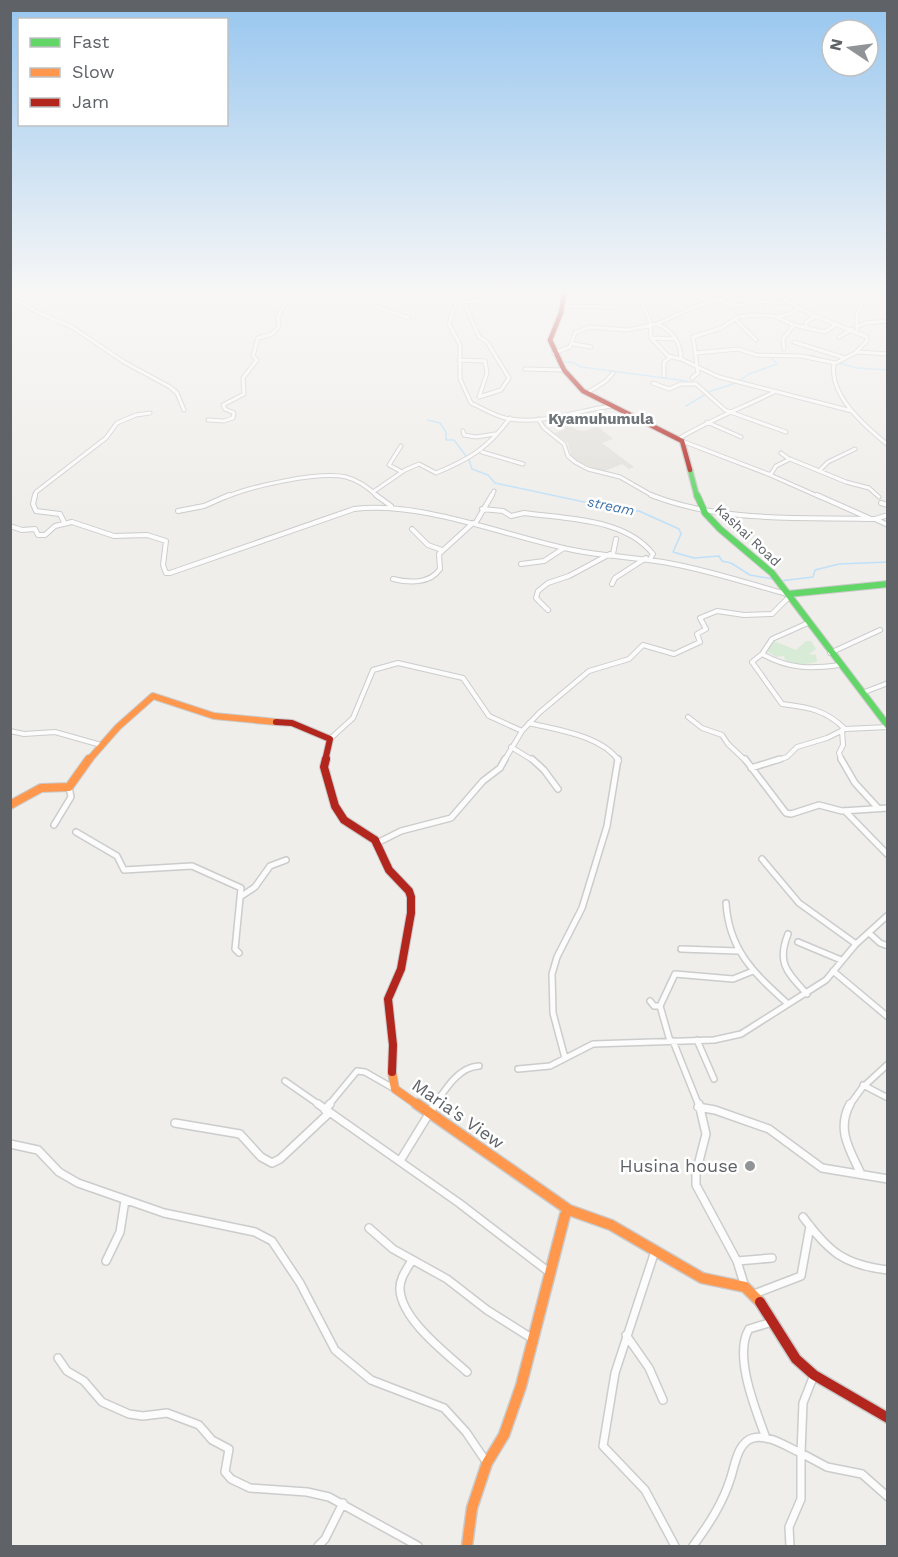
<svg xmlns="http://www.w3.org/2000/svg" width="898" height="1557" viewBox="0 0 898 1557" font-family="'Work Sans',sans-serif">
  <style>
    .education { fill: #e2e0da }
    .green { fill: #d8ebd6 }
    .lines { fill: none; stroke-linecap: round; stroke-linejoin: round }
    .stream { stroke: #bfe0f9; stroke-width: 1.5 }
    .street-far3-casing { stroke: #cbcccc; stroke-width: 5 }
    .street-far2-casing { stroke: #cbcccc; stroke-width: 6 }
    .street-far1-casing { stroke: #cbcccc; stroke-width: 8 }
    .street-casing { stroke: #cbcccc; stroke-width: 10 }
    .fast-far1-casing { stroke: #cacacb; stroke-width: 7 }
    .fast-casing { stroke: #cacacb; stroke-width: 8 }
    .slow-far2-casing { stroke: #cacacb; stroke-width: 8 }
    .slow-far1-casing { stroke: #cacacb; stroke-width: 10 }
    .slow-casing { stroke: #cacacb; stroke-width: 13 }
    .jam-far3-casing { stroke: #cacacb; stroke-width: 7 }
    .jam-far2-casing { stroke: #cacacb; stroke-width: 8 }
    .jam-far1-casing { stroke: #cacacb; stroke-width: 10 }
    .jam-casing { stroke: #cacacb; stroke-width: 13 }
    .street-far3 { stroke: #fdfcfc; stroke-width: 3 }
    .street-far2 { stroke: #fdfcfc; stroke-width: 4 }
    .street-far1 { stroke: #fdfcfc; stroke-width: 5 }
    .street { stroke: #fdfcfc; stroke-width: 7 }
    .fast-far1 { stroke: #63d668; stroke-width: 4.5 }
    .fast { stroke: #63d668; stroke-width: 6 }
    .slow-far2 { stroke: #ff974d; stroke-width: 6 }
    .slow-far1 { stroke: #ff974d; stroke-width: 8 }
    .slow { stroke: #ff974d; stroke-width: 10 }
    .jam-far3 { stroke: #b3261e; stroke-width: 4.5 }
    .jam-far2 { stroke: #b3261e; stroke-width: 6 }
    .jam-far1 { stroke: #b3261e; stroke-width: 8 }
    .jam { stroke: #b3261e; stroke-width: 10 }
    .poi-dot { fill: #919496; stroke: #fff; stroke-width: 2 }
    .labels { text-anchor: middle; stroke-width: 5; stroke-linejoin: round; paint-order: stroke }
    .far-water-label { font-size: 14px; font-style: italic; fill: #4174aa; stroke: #fff }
    .far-street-label { font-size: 14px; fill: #5f6368; stroke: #fff }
    .far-quarter-label { font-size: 15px; font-weight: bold; fill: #70757a; stroke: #fff }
    .near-street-label { font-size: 18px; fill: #5f6368; stroke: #fff }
    .near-poi-label { font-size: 18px; fill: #5f6368; stroke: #fff; text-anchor: end }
  </style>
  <rect width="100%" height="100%" fill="#efeeea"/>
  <path class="education" d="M567,423L577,430L585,431L597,426L613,439L602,443L634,467L629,469L622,464L602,472L576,460L571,456L568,443L555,433L565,429L561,425Z"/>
  <path class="green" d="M774,641L796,650L806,641H811L816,649L809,654L816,655L817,662L797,666L786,662L784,656L776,657L767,651Z"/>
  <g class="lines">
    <path class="stream" d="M810,349L821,352
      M810,355L835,362
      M564,362H572L581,367L687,381
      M839,363L857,368L888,370
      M686,406L711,391L736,383L749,374L777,364L772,358
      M428,420L440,423L446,432V440H454L469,460L472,469L488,475L495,483L626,511H639L679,529L681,534L673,552L694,558L719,556L722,561L731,563L750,575L773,579
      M780,581L813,577L815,570L839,564L888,562"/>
    <g class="street-far3-casing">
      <path id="street-far3" d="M363,294L375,306L409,318
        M454,294L452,296L457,300L449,324L460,345V379L471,403C482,408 493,415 505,418C541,426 577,410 612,406
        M668,294L645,298L641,301L650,321L651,338L668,356L681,359L719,377L852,411
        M742,294L756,301L785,303
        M774,294L813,315L867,337V341L855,353L834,364C829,396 866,427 888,445
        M698,296L709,303
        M10,297L41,314L72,327L124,362L170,387L177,393L184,410
        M719,300L733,306L743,305
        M758,301L763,308
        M464,302L479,337L487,342L509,378L501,390L479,397
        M464,302L477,301L493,294
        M563,306L614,307
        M777,317L790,314L799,307
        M735,319L756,340
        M657,324C673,331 681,342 681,359
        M806,327V322L816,316
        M857,327L865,323L888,321
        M857,330C856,314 857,305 871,295L888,299
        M839,337L852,329
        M651,338L675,339
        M794,342L845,358
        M574,344L591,347
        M784,349L783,339L794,325
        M857,352L888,354
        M554,353L570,347L575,333L589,327L627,330L657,324L692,308L733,294
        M696,353L738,349L756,355L801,356L835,363
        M459,360L485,361L487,373L479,397
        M525,369L564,370
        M664,376V362L671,357
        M692,378L698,373L693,337L721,328L738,317L752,315L774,316L794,325L825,332L835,325
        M653,383L669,389L681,384H696L725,410L786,432
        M587,393L606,381L613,373
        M538,419L544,428L564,444L568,456L575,462L588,469L620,477L655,497
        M208,420L224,421L233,418L234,413L225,409L223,405L244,394L243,378L257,360L253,356L258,338L272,334L279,327L278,317L291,294
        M707,422L741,437
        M463,431L464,435L476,437L495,434
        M680,438C710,420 742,408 774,392
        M682,441L768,474H771L776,466L790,459L846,482L869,488L879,497
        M401,446L389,465L402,472
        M482,452L523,464
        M781,453L789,459
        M820,470L828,462L855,449
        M768,474L820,497
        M373,492L405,470L419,464L436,473C470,459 488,448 510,418
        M35,497L36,492L106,438L117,423L136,415L150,413
        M226,497C252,486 319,471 346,477C358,480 369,488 378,497
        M491,497L494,491"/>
    </g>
    <g class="street-far2-casing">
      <path id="street-far2" d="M35,495L33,504L36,511L60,514L64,522
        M376,495L391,506
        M651,495C722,523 800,517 875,519L888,515
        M817,495L871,519
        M881,503L888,505
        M482,509L503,511L511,516L524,513C566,519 625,518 653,554L650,559
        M178,511L204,506L229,495
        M875,519L888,525
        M475,524L492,495
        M10,526L22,530L35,529L38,535H45L55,526L72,522L114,536L147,535L166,541L163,565L166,573H170L354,509C423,501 505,536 573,550C602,556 633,557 663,562C705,569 746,583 787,594
        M412,529L428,545L442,550
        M613,554L616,539
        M521,564L544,561L564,548
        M393,579C409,583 430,584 440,569L439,554L473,523
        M612,584L615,578L646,558
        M548,610L536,598L538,591L548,583L569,576L610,554
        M808,623L772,639L762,654L752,662L782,704C808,707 826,710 845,729
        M830,653L880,630
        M762,654C789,669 810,669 840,665
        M862,693L888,683
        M688,717L702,728L722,735L728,744L746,761
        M529,723C557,730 601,735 619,761
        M842,730L843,745L839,753L842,761
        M10,731L24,734L55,732L101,745
        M330,739L353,718L373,670L398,663L463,678L489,716L522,731
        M511,747L534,761
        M504,761L522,731L539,713L589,671L629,659L643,645L674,654L700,642L697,634L706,629L700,618L717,611L744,615L772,614L790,596
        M775,761L787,757L797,747L827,738L845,729L888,727"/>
    </g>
    <g class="street-far1-casing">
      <path id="street-far1" d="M532,759L544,770L558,789
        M745,759L786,813L791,814L819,805L842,811L888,808
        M841,759L855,783L878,808
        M751,768L780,759
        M845,811L888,855
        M54,825L71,797L69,787
        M76,832L117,856L124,870L192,866L241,888L235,949L239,953
        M377,843L401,831L451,818L483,781L500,768L505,759
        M762,859L799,903L856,944
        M243,895L255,887L270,866L286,860
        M726,903C729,951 755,974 788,1004
        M869,933L880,943L888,946
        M788,934C776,964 788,973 807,994
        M798,942L841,960
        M681,949L738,951
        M833,971L888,1017
        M650,1001L654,1006H660L675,974L733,979L753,971
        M660,1006L670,1041
        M697,1040L714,1079
        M673,1041L699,1106
        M565,1058L553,1013L552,974L557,957L582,908L607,826L618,759
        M518,1069L550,1066L593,1044L714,1040L741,1034L826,980L856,944L888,915
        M285,1081L321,1106
        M863,1085L888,1098
        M328,1106L357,1071L365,1072L393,1088
        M434,1106C445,1090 458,1067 479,1066
        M849,1106L862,1088L888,1064"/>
    </g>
    <g class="street-casing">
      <path id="street" d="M318,1104L459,1203L549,1272
        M699,1104L706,1134L696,1173V1185L737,1261L745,1287
        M850,1104C836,1130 850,1150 861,1174
        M698,1107L715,1110L769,1129L822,1168L888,1179
        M325,1110L330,1104
        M175,1123L240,1134L261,1157L272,1163L280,1159L329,1113
        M10,1144L38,1150L59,1172L78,1183L164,1213L255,1232L272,1241L300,1283L335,1350L371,1380L444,1408L466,1432L487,1463
        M400,1161L435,1104
        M803,1217C829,1252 844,1265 888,1270
        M369,1228L393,1249L447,1279L487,1310L533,1339
        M655,1251L615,1373L603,1446L645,1490L675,1546
        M412,1260C407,1269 399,1279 400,1290C402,1320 446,1353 467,1372
        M106,1261L120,1232L125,1200
        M737,1261L772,1258
        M754,1294L801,1276L810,1226
        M626,1335L649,1368L663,1400
        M58,1358L67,1371L84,1381L102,1402L129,1414L143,1416L167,1413L199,1425L212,1440L229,1449L225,1472L231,1479L250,1488L307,1492L329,1497L418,1546
        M814,1375L803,1403L801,1453L827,1467L862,1474L888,1497
        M766,1438C756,1411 733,1355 749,1329L772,1322
        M318,1546L325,1539L343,1503
        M693,1546C709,1524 723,1503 731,1477C735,1464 738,1442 753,1438C769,1434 787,1447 801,1453V1499L789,1527L790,1546"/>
    </g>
    <g class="fast-far1-casing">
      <path id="fast-far1" d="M690,470L697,497"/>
    </g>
    <g class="fast-casing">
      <path id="fast" d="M697,495L705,513L720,529L772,573L888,726
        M788,594L888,584"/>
    </g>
    <g class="slow-far2-casing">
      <path id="slow-far2" d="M88,761L118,727L153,696L214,716L276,722"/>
    </g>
    <g class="slow-far1-casing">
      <path id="slow-far1" d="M10,805L41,788L69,787L89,759
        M392,1072L395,1089L419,1106"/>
    </g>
    <g class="slow-casing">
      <path id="slow" d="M417,1104L569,1210L611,1225L702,1278L745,1287L760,1302
        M467,1546L472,1508L487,1463L504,1435L521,1386L565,1215L569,1210"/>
    </g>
    <g class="jam-far3-casing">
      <path id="jam-far3" d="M564,294L561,313L550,340L564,370L583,391L682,441L690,470"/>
    </g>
    <g class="jam-far2-casing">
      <path id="jam-far2" d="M276,722L292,723L330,739L325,761"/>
    </g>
    <g class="jam-far1-casing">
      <path id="jam-far1" d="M326,759L324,767L335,806L344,820L375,840L389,870L409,891L411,897V913L401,969L388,999L393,1045L392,1072"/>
    </g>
    <g class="jam-casing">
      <path id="jam" d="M760,1302L796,1359L814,1375L888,1418"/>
    </g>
    <use href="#street-far3" class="street-far3"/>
    <use href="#street-far2" class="street-far2"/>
    <use href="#street-far1" class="street-far1"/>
    <use href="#street" class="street"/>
    <use href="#fast-far1" class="fast-far1"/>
    <use href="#fast" class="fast"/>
    <use href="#slow-far2" class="slow-far2"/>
    <use href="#slow-far1" class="slow-far1"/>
    <use href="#slow" class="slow"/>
    <use href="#jam-far3" class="jam-far3"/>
    <use href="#jam-far2" class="jam-far2"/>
    <use href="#jam-far1" class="jam-far1"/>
    <use href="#jam" class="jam"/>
  </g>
  <linearGradient id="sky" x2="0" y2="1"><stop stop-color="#97c6ef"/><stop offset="0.57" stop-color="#f8f7f6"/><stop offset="1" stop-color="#f8f7f6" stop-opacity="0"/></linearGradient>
  <rect width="898" height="512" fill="url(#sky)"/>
  <circle class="poi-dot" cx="750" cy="1166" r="6"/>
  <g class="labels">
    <g class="far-water-label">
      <text transform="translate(611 506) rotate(12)" y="5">stream</text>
    </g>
    <g class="far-street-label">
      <text transform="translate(748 535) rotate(43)" y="5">Kashai Road</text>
    </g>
    <g class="far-quarter-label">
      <text x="601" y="424">Kyamuhumula</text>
    </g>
    <g class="near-street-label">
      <text transform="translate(458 1114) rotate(35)" y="6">Maria's View</text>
    </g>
    <g class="near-poi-label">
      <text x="738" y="1172">Husina house</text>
    </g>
  </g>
  <rect width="898" height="1557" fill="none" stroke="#5f6368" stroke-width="24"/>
  <rect x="18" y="18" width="210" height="108" fill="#ffffff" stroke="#bfc1c3" stroke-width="1.5"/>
  <rect x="30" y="38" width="30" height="9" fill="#63d668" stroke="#bfc1c3" stroke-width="1.5"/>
  <text x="72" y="48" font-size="18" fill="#5f6368">Fast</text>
  <rect x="30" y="68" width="30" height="9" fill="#ff974d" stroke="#bfc1c3" stroke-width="1.5"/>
  <text x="72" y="78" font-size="18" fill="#5f6368">Slow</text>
  <rect x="30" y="98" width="30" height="9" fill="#b3261e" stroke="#bfc1c3" stroke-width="1.5"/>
  <text x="72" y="108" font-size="18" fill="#5f6368">Jam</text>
  <g transform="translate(850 48) rotate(283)"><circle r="28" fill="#ffffff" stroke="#bfc1c3" stroke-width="1.5"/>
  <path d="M0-4.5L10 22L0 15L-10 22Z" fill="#919496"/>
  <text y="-9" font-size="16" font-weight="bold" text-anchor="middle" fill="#5f6368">N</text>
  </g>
</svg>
